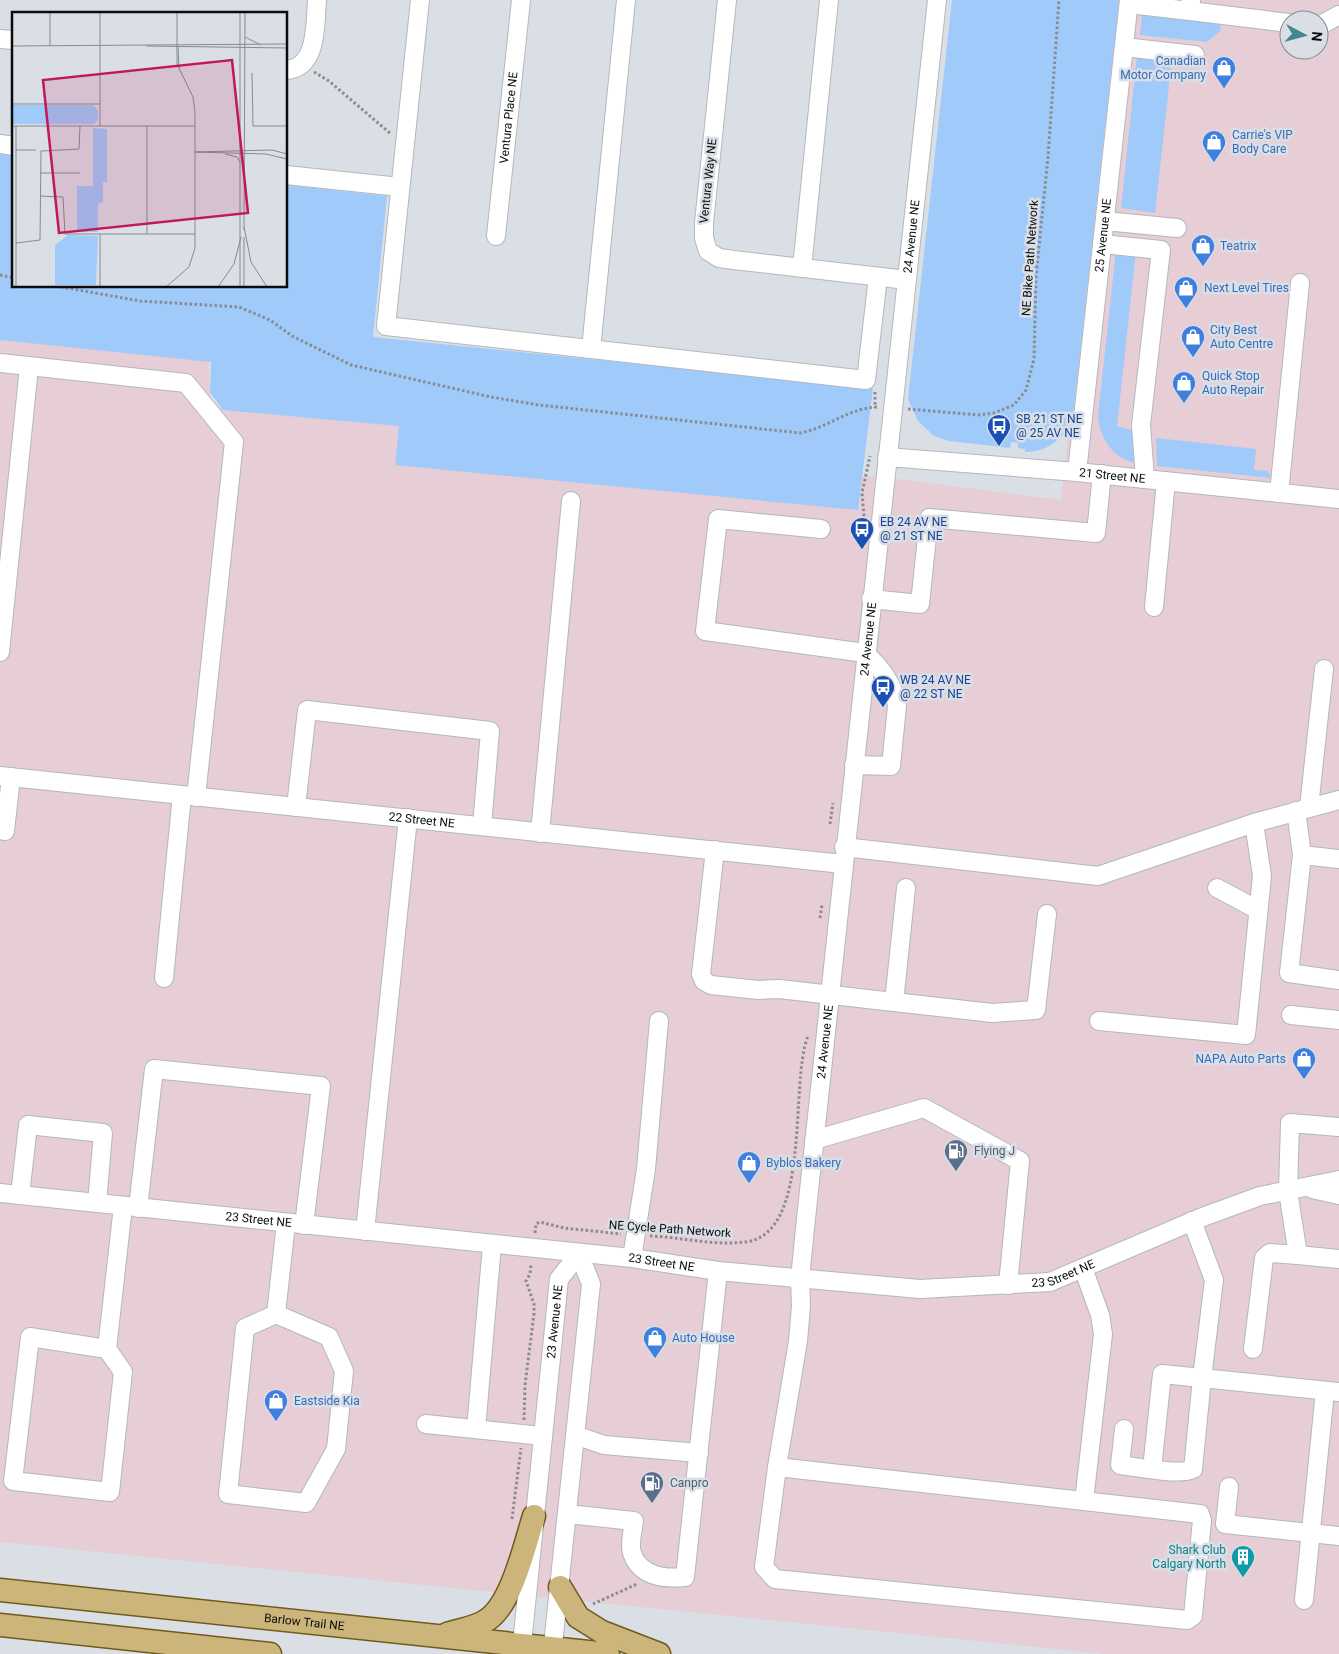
<svg xmlns="http://www.w3.org/2000/svg" width="1339" height="1654" viewBox="0 0 1339 1654" font-family="Roboto,sans-serif">
  <style>
    .industrial { fill: #e6cdd6; fill-rule: evenodd }
    .green { fill: #9fcafa }
    .lines { fill: none; stroke-linecap: round; stroke-linejoin: round }
    .minor-casing { stroke: #b2b8be; stroke-width: 20 }
    .major-casing { stroke: #72591c; stroke-width: 25 }
    .path { stroke: #888c91; stroke-width: 3; stroke-dasharray: 2.5 2.5; stroke-linecap: butt }
    .minor { stroke: #fff; stroke-width: 18 }
    .major { stroke: #ccb57b; stroke-width: 22 }
    .labels { text-anchor: middle; stroke-width: 5; stroke-linejoin: round; paint-order: stroke }
    .shop-label { font-size: 12px; fill: #366cbe; stroke: #dadfe5; text-anchor: start }
    .street-label { font-size: 12px; fill: #0a0c0e; stroke: #dadfe5 }
    .transit-label { font-size: 12px; fill: #164399; stroke: #dadfe5; text-anchor: start }
    .service-label { font-size: 12px; fill: #4e5e75; stroke: #dadfe5; text-anchor: start }
    .culture-label { font-size: 12px; fill: #0d838f; stroke: #dadfe5; text-anchor: end }
    .inset-road { fill: none; stroke: #878b8f; stroke-width: 1 }
    .view { fill: #c2185b; fill-opacity: 0.15; stroke: #c2185b; stroke-width: 2.5 }
    .inset-edge { fill: none; stroke: #0a0c0e; stroke-width: 2.5 }
  </style>
  <rect width="100%" height="100%" fill="#dadfe5"/>
  <path class="industrial" d="M1116,0H1339V1654H1105L0,1542V337L208,355L211,406L906,480L1061,500ZM1289,20H1319V50H1289Z"/>
  <path class="green" d="M952,0H1119L1073,416C1065,438 1049,452 1025,452V449L1018,448V443L1011,442L1010,448L949,441L934,436L918,421L908,399Z
    M1142,14L1221,21L1220,31L1207,42L1140,35Z
    M1137,56L1172,58L1155,213L1121,208Z
    M0,154L14,155V286H286V185L387,196L373,337L873,388L858,510L395,465L399,426L223,410L210,392L211,362L0,340Z
    M1116,250L1136,252L1117,426L1135,431L1139,463C1114,461 1100,439 1098,416Z
    M1156,438L1256,449L1254,470L1268,471L1271,478L1157,466Z"/>
  <g class="lines">
    <g class="minor-casing">
      <g id="minor">
        <path d="M420,0L386,326L866,380L878,277"/>
        <path d="M727,0L704,223V238L708,251L719,258L734,260L907,280"/>
        <path d="M1129,4L1190,11L1191,0"/>
        <path d="M1190,11L1289,23"/>
        <path d="M1319,26L1339,15"/>
        <path d="M0,39L14,40"/>
        <path d="M1124,47L1195,55"/>
        <path d="M286,70C318,68 315,24 317,0"/>
        <path d="M0,144L14,146"/>
        <path d="M286,175L400,187"/>
        <path d="M1105,221L1177,228"/>
        <path id="s1" d="M496,236L521,0"/>
        <path d="M1102,244L1161,250L1141,425L1145,479"/>
        <path d="M802,268L829,0"/>
        <path d="M591,349L626,0"/>
        <path d="M0,363L186,383L234,442L196,797"/>
        <path id="s2" d="M887,457L1077,472L1339,499"/>
        <path id="s3" d="M1077,472L1129,0"/>
        <path d="M1279,493L1300,283"/>
        <path d="M821,529L718,519L705,631L865,653C881,668 894,684 897,706L891,766L854,765"/>
        <path d="M871,599L920,604L929,518L1096,533L1102,474"/>
        <path d="M1154,607L1166,481"/>
        <path d="M0,652L29,367"/>
        <path id="s4" d="M0,776L843,864"/>
        <path d="M296,807L307,710L490,731L482,826"/>
        <path d="M1309,807L1324,669"/>
        <path d="M1296,811L1302,855L1339,859"/>
        <path d="M0,830L5,831L11,777"/>
        <path d="M540,833L571,501"/>
        <path d="M844,847L1098,876L1254,823L1339,800"/>
        <path d="M715,850L701,974L704,981L711,985L758,990L779,989L894,1002L906,888"/>
        <path d="M1302,855L1289,973L1339,980"/>
        <path d="M1217,888L1258,910"/>
        <path d="M164,978L182,795"/>
        <path d="M894,1002L992,1013L1036,1010L1047,914"/>
        <path d="M1291,1015L1339,1020"/>
        <path d="M1099,1021L1246,1035L1262,876L1254,823"/>
        <path d="M1339,1127L1290,1123L1288,1191L1298,1255L1339,1259"/>
        <path d="M814,1140L924,1108L1020,1161L1008,1285"/>
        <path d="M1312,1189L1339,1195"/>
        <path id="s5" d="M0,1193L632,1258L718,1271L920,1289L1050,1282L1200,1218L1260,1196L1339,1180"/>
        <path d="M20,1195L28,1125L103,1133L97,1203"/>
        <path d="M138,1208L154,1069L321,1086L304,1225"/>
        <path d="M1192,1221L1214,1280L1202,1378L1339,1392"/>
        <path d="M365,1231L408,818"/>
        <path d="M632,1258L646,1169L659,1021"/>
        <path d="M1083,1268L1100,1315L1103,1334L1084,1501"/>
        <path d="M276,1314L245,1328L228,1494L306,1503L336,1449L344,1371L329,1337L276,1314L286,1223"/>
        <path d="M107,1349L123,1372L110,1492L13,1481L30,1337L107,1349L123,1206"/>
        <path d="M1253,1349L1264,1258L1270,1253L1298,1255"/>
        <path d="M426,1424L542,1436"/>
        <path d="M476,1429L492,1245"/>
        <path d="M1124,1429L1120,1465C1137,1467 1179,1476 1193,1469L1202,1378L1162,1374L1152,1469"/>
        <path d="M575,1435L604,1445L699,1453"/>
        <path id="s6" d="M777,1467L1200,1514L1202,1520L1193,1616L1187,1620L775,1579L764,1567L777,1467L798,1341L801,1306L800,1279L805,1228L937,0"/>
        <path d="M1229,1487L1225,1524L1339,1536"/>
        <path d="M567,1514L634,1521C633,1530 629,1544 632,1553C640,1577 665,1579 685,1577L718,1271"/>
        <path d="M1304,1600L1325,1391"/>
        <path id="s7" d="M521,1654L559,1279L579,1254"/>
        <path d="M552,1654L591,1284L579,1254"/>
      </g>
    </g>
    <g class="major-casing">
      <g id="major">
        <path d="M560,1587L578,1617L602,1632L659,1654"/>
        <path id="s8" d="M0,1590L608,1654"/>
        <path d="M0,1625L270,1654"/>
        <path d="M447,1634C459,1630 476,1628 487,1620C512,1604 525,1544 534,1516"/>
      </g>
    </g>
    <path class="path" d="M314,72L329,81L391,134
      M0,275L14,278
      M56,286L140,301L239,307L270,320L292,336L351,365L491,397L539,405L800,433C828,428 848,408 877,407
      M875,392V408
      M908,409L978,415L994,413L1014,405L1026,390L1034,359L1036,276L1048,157L1059,0
      M864,516L862,493L870,456
      M830,824L833,803
      M820,918L822,905
      M535,1233L536,1224L540,1222L564,1228L621,1234
      M650,1236C681,1237 713,1246 745,1242C813,1235 789,1082 808,1036
      M524,1420L525,1385L534,1314V1304L526,1281L530,1274L531,1264
      M512,1519L521,1448
      M593,1604L637,1584"/>
    <use href="#minor" class="minor"/>
    <use href="#major" class="major"/>
  </g>
  <defs>
    <g id="shop-pin" transform="scale(1.25)"><path d="M0 17L-7.5 6A9.5 9.5 0 1 1 7.5 6Z" fill="#3f7fe0" stroke="#dadfe5"/><path d="M-5-2.5h2.3a2.7 3.5 0 0 1 5.4 0H5L5.5 6h-11ZM-1.5-2.5h3a1.5 2.3 0 0 0-3 0Z" fill="#fff"/></g>
    <g id="bus-pin" transform="scale(1.25)"><path d="M0 17L-7.5 6A9.5 9.5 0 1 1 7.5 6Z" fill="#1a4fb4" stroke="#dadfe5"/><path d="M-5-6H5V4H4V6H2V4H-2V6H-4V4H-5ZM-3.5-4V0h7V-4ZM-3.5 1.2v1.5H-2V1.2ZM2 1.2v1.5H3.5V1.2Z" fill="#fff"/></g>
    <g id="fuel-pin" transform="scale(1.25)"><path d="M0 17L-7.5 6A9.5 9.5 0 1 1 7.5 6Z" fill="#5c6f8a" stroke="#dadfe5"/><path d="M-5.5-6h7V0h2V4h1.3V-2.5L3-4.5l.8-.8L6-3V5H2.5V1h-1V6h-7ZM-4.2-4.7v3.2H.2V-4.7Z" fill="#fff"/></g>
    <g id="building-pin" transform="scale(1.25)"><path d="M0 17L-7.5 6A9.5 9.5 0 1 1 7.5 6Z" fill="#0f9aa8" stroke="#dadfe5"/><path d="M-4-6H4V6H1V3H-1V6H-4ZM-2.5-4.3h1.7v1.8h-1.7ZM.8-4.3h1.7v1.8H.8ZM-2.5-1h1.7V.8h-1.7ZM.8-1h1.7V.8H.8Z" fill="#fff"/></g>
  </defs>
  <g fill-rule="evenodd">
    <use href="#shop-pin" x="1224" y="68"/>
    <use href="#shop-pin" x="1214" y="142"/>
    <use href="#shop-pin" x="1203" y="246"/>
    <use href="#shop-pin" x="1186" y="288"/>
    <use href="#shop-pin" x="1193" y="337"/>
    <use href="#shop-pin" x="1184" y="383"/>
    <use href="#bus-pin" x="999" y="426"/>
    <use href="#bus-pin" x="862" y="529"/>
    <use href="#bus-pin" x="883" y="687"/>
    <use href="#shop-pin" x="1304" y="1059"/>
    <use href="#fuel-pin" x="956" y="1151"/>
    <use href="#shop-pin" x="749" y="1163"/>
    <use href="#shop-pin" x="655" y="1338"/>
    <use href="#shop-pin" x="276" y="1401"/>
    <use href="#fuel-pin" x="652" y="1483"/>
    <use href="#building-pin" x="1243" y="1557"/>
  </g>
  <g class="labels">
    <g class="shop-label">
      <text x="1206" y="65" text-anchor="end">Canadian<tspan x="1206" dy="14">Motor Company</tspan></text>
      <text x="1232" y="139">Carrie's VIP<tspan x="1232" dy="14">Body Care</tspan></text>
      <text x="1220" y="250">Teatrix</text>
      <text x="1204" y="292">Next Level Tires</text>
      <text x="1210" y="334">City Best<tspan x="1210" dy="14">Auto Centre</tspan></text>
      <text x="1202" y="380">Quick Stop<tspan x="1202" dy="14">Auto Repair</tspan></text>
      <text x="1286" y="1063" text-anchor="end">NAPA Auto Parts</text>
      <text x="766" y="1167">Byblos Bakery</text>
      <text x="672" y="1342">Auto House</text>
      <text x="294" y="1405">Eastside Kia</text>
    </g>
    <g class="street-label">
      <text dy="4" stroke="none"><textPath href="#s1" startOffset="119">Ventura Place NE</textPath></text>
      <text transform="translate(708 181) rotate(-84)" y="4">Ventura Way NE</text>
      <text dy="4" stroke="none"><textPath href="#s3" startOffset="238">25 Avenue NE</textPath></text>
      <text dy="4" stroke="none"><textPath href="#s6" startOffset="2305">24 Avenue NE</textPath></text>
      <text transform="translate(1030 258) rotate(-86)" y="4">NE Bike Path Network</text>
      <text dy="4" stroke="none"><textPath href="#s2" startOffset="226">21 Street NE</textPath></text>
      <text dy="4" stroke="none"><textPath href="#s6" startOffset="1900">24 Avenue NE</textPath></text>
      <text dy="4" stroke="none"><textPath href="#s4" startOffset="424">22 Street NE</textPath></text>
      <text dy="4" stroke="none"><textPath href="#s6" startOffset="1495">24 Avenue NE</textPath></text>
      <text dy="4" stroke="none"><textPath href="#s5" startOffset="260">23 Street NE</textPath></text>
      <text transform="translate(670 1229) rotate(4)" y="4">NE Cycle Path Network</text>
      <text dy="4" stroke="none"><textPath href="#s5" startOffset="665">23 Street NE</textPath></text>
      <text dy="4" stroke="none"><textPath href="#s5" startOffset="1070">23 Street NE</textPath></text>
      <text dy="4" stroke="none"><textPath href="#s7" startOffset="334">23 Avenue NE</textPath></text>
      <text dy="4" stroke="none"><textPath href="#s8" startOffset="306">Barlow Trail NE</textPath></text>
    </g>
    <g class="transit-label">
      <text x="1016" y="423">SB 21 ST NE<tspan x="1016" dy="14">@ 25 AV NE</tspan></text>
      <text x="880" y="526">EB 24 AV NE<tspan x="880" dy="14">@ 21 ST NE</tspan></text>
      <text x="900" y="684">WB 24 AV NE<tspan x="900" dy="14">@ 22 ST NE</tspan></text>
    </g>
    <g class="service-label">
      <text x="974" y="1155">Flying J</text>
      <text x="670" y="1487">Canpro</text>
    </g>
    <g class="culture-label">
      <text x="1226" y="1554">Shark Club<tspan x="1226" dy="14">Calgary North</tspan></text>
    </g>
  </g>
  <g transform="translate(12 12)">
    <rect width="275" height="275" fill="#dadfe5"/>
    <path d="M0,93H81L86,98V108L82,112H0ZM81,116L95,117V170H91V190L86,192V220H65V174H81ZM56,223L86,224L84,273H43V233Z" fill="#9fcafa"/>
    <path class="inset-road" d="M38,0V33M88,0V114M228,0V275M233,25L249,33M0,34L275,32M134,34L275,36M166,34L167,56M240,61L241,114H275M0,92H88M0,114H183M4,114V275M135,114V222M4,138H24M183,140L254,142L275,147M183,140L260,138L275,142M213,142L225,145L228,150M28,161H68M28,184L51,185L53,222H183M232,215L239,250L255,275M232,218L233,0M4,231L28,228L29,139L67,137L68,114M88,275V222M154,275L177,255L183,236V100L181,85L165,52V0M206,275L222,252L229,225M232,275V225"/>
    <path class="view" d="M220,48L236,201L47,221L31,68Z"/>
    <rect width="275" height="275" class="inset-edge"/>
  </g>
  <g transform="translate(1304 35) rotate(96)"><circle r="24" fill="#dadfe5" stroke="#878b8f"/>
  <path d="M0-4L9 19L0 12L-9 19Z" fill="#41898c"/>
  <text y="-8" font-size="14" font-weight="bold" text-anchor="middle" fill="#0a0c0e">N</text>
  </g>
</svg>
